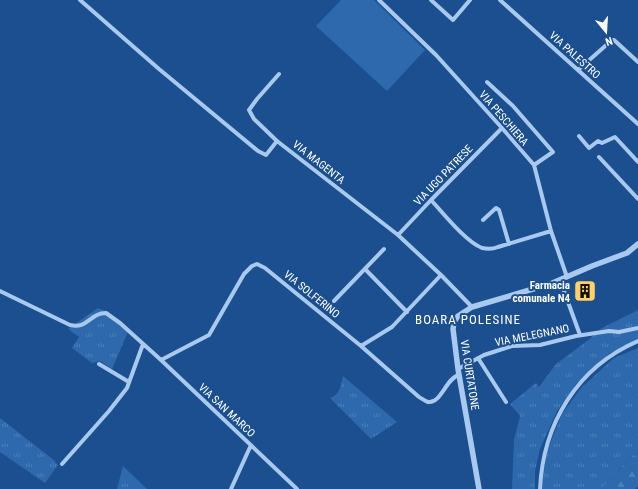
<svg xmlns="http://www.w3.org/2000/svg" width="638" height="489" viewBox="0 0 638 489" font-family="'Roboto Condensed',sans-serif">
  <style>
    .grass { fill: url(#grass-tufts) }
    .forest { fill: url(#forest-firs) }
    .pitch { fill: #2e69ad }
    .lines { fill: none; stroke-linecap: round; stroke-linejoin: round }
    .minor { stroke: #a9c9ee; stroke-width: 4 }
    .tertiary { stroke: #a9c9ee; stroke-width: 5.5 }
    .labels { text-anchor: middle; stroke-width: 4; stroke-linejoin: round; paint-order: stroke }
    .street-label { font-size: 11px; fill: #fff; stroke: #1b4f8f }
    .poi-label { font-size: 11px; font-weight: bold; fill: #fff; stroke: #1b4f8f; text-anchor: end }
    .quarter-label { font-size: 13px; letter-spacing: 1px; fill: #fff; stroke: #1b4f8f }
  </style>
  <defs>
    <pattern id="grass-tufts" width="24" height="20" patternUnits="userSpaceOnUse"><rect width="24" height="20" fill="#2e69ad"/><path d="M3 7l-1-3M5 7V3M7 7l1-3M15 17l-1-3M17 17v-4M19 17l1-3" fill="none" stroke="#4d80b9"/></pattern>
    <pattern id="forest-firs" width="22" height="20" patternUnits="userSpaceOnUse"><rect width="22" height="20" fill="#2e69ad"/><path d="M5 1l3.5 6h-7zM16 11l3.5 6h-7z" fill="#4d80b9"/></pattern>
  </defs>
  <rect width="100%" height="100%" fill="#1b4f8f"/>
  <path class="grass" d="M98,308L108,312L128,332L112,369L100,361L92,363L72,348L79,337L68,329Z
    M638,310V341L610,353L577,383L557,411L540,449L535,471V489H512L514,440L520,416L510,404L536,383L539,387L556,364L587,341L602,328Z
    M638,348V453L631,457L602,489H541L547,451L562,414L581,388L614,358Z
    M343,376L397,422L371,439L330,398C340,395 341,385 343,376Z
    M0,418L55,461V462L58,465L45,483L0,452Z
    M123,466L147,489H117Z"/>
  <path class="forest" d="M638,453V486L635,489H602L631,457Z"/>
  <path class="pitch" d="M341,0H374L425,50L387,91L316,26Z"/>
  <g class="lines">
    <path class="minor" d="M80,0L159,69L258,151L266,155L277,141L398,235L441,275L472,307
      M379,0L436,55L502,128L534,165L551,231L567,277
      M431,0L453,20L470,0
      M500,0L638,124
      M578,70L612,40H614L638,62
      M487,82L513,106L553,152L534,165
      M579,136L589,148L598,141L602,143L615,137L638,162
      M277,141L254,119L249,110L257,99L279,74
      M599,157L638,199
      M431,200C443,213 466,242 482,248C487,249 493,249 498,247L551,231
      M483,220L496,208L499,210L509,244
      M398,235L431,200L502,128
      M365,269L407,312
      M560,280L580,335
      M0,291L70,325C84,328 86,321 97,315C99,314 103,313 106,313L120,323L161,360L297,489
      M334,301L384,249
      M361,346L392,327L441,275
      M478,358L506,402
      M161,360L209,335L244,274L252,266L257,264L265,268L361,346L419,397C421,398 425,401 428,402C441,404 446,378 459,375
      M99,364L129,382
      M458,369L484,355L512,346L540,345L576,336L609,331L619,332L638,328
      M62,464L109,411L127,388L143,344
      M231,489L251,445
      M540,489C543,424 577,367 638,341"/>
    <path class="tertiary" d="M479,489L458,369L453,329L454,322L458,316L472,307L550,284L592,266L627,253L638,244"/>
  </g>
  <defs>
    <g id="building-square" transform="scale(1.15)"><rect x="-9" y="-9" width="18" height="18" rx="4" fill="#ffd166" stroke="#1b4f8f"/><path d="M-4-6H4V6H1V3H-1V6H-4ZM-2.5-4.3h1.7v1.8h-1.7ZM.8-4.3h1.7v1.8H.8ZM-2.5-1h1.7V.8h-1.7ZM.8-1h1.7V.8H.8Z" fill="#111"/></g>
  </defs>
  <g fill-rule="evenodd">
    <use href="#building-square" x="585" y="291"/>
  </g>
  <g class="labels">
    <g class="street-label">
      <text transform="translate(575 55) rotate(42)" y="4">VIA PALESTRO</text>
      <text transform="translate(504 118) rotate(49)" y="4">VIA PESCHIERA</text>
      <text transform="translate(319 162) rotate(38)" y="4">VIA MAGENTA</text>
      <text transform="translate(443 175) rotate(-46)" y="4">VIA UGO PATRESE</text>
      <text transform="translate(312 294) rotate(39)" y="4">VIA SOLFERINO</text>
      <text transform="translate(532 335) rotate(-11)" y="4">VIA MELEGNANO</text>
      <text transform="translate(470 375) rotate(81)" y="4">VIA CURTATONE</text>
      <text transform="translate(227 410) rotate(43)" y="4">VIA SAN MARCO</text>
    </g>
    <g class="poi-label">
      <text x="570" y="289">Farmacia<tspan x="570" dy="13">comunale N4</tspan></text>
    </g>
    <g class="quarter-label">
      <text x="468" y="324">BOARA POLESINE</text>
    </g>
  </g>
  <g transform="translate(606 32) rotate(162)" stroke="#1b4f8f" stroke-width="3" paint-order="stroke">
  <path d="M0-3L7 15L0 10L-7 15Z" fill="#ffffff"/>
  <text y="-6" font-size="11" font-weight="bold" text-anchor="middle" fill="#ffffff">N</text>
  </g>
</svg>
